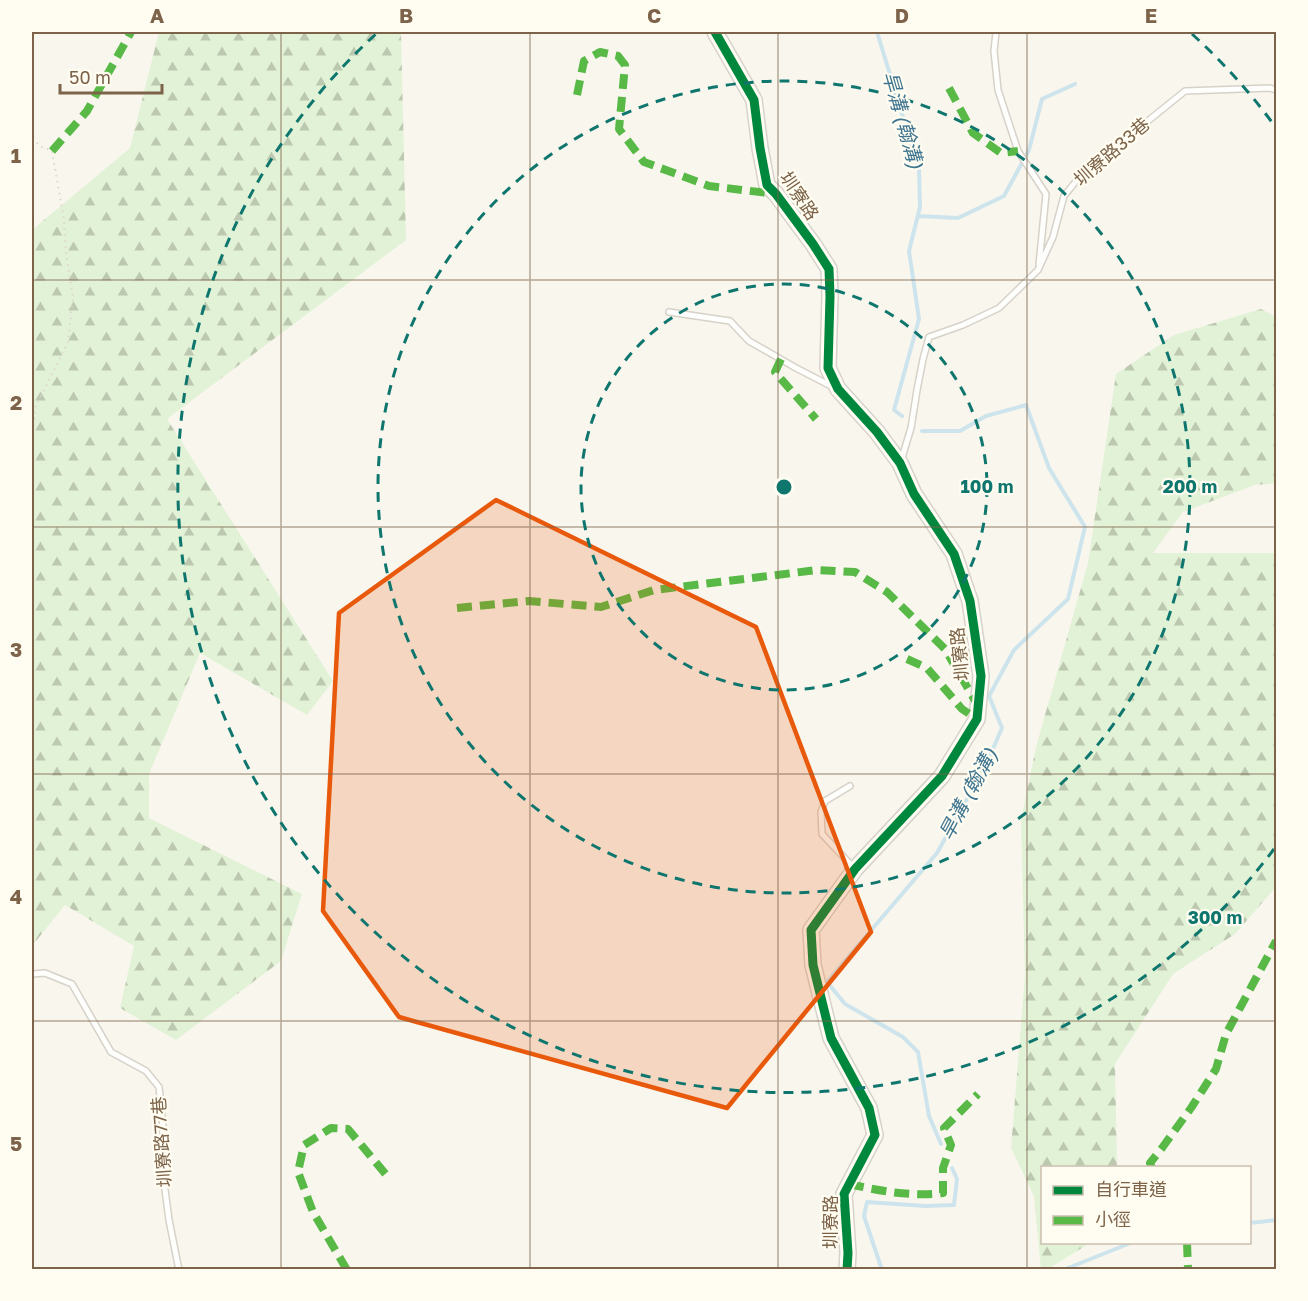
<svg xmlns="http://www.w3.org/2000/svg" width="1308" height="1301" viewBox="0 0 1308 1301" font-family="'Golos Text','Noto Sans TC',sans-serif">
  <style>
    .forest { fill: url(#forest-firs) }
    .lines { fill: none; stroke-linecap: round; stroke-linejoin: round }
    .stream { stroke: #cde4ec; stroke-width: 4 }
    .lane-casing { stroke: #d7d2c9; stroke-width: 8 }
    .secondary-casing { stroke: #d8d2c8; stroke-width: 18 }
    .path { stroke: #dcd6ce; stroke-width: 2; stroke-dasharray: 1.5 4.5; stroke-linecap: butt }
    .lane { stroke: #fefefc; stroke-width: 5 }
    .secondary { stroke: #fefefc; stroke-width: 15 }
    .quiet { stroke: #58b947; stroke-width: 8; stroke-dasharray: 15 8; stroke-linecap: butt }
    .cycleway-casing { stroke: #fffcf1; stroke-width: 13 }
    .cycleway { stroke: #00873e; stroke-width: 9 }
    .marked { fill: #e8590c; fill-opacity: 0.2; stroke: #e8590c; stroke-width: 4.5; stroke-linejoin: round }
    .grid { fill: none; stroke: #7c6349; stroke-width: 1.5; stroke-opacity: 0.55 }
    .ring { fill: none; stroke: #0f766e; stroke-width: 3; stroke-dasharray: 10 8 }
    .labels { text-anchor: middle; stroke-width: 4.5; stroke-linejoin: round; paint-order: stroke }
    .street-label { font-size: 18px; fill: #7c6349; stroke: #fffcf1 }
    .water-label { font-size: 20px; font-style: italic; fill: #407691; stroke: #fffcf1 }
    .centre { fill: #0f766e; stroke: #fffcf1; stroke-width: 3 }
    .ring-label { font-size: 18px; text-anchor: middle; font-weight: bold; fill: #0f766e; stroke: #fffcf1; stroke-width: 4.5; stroke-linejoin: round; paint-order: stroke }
    .neatline { fill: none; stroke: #7c6349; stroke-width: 2 }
    .grid-label { font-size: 20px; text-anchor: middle; font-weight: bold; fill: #7c6349 }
  </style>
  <defs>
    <pattern id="forest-firs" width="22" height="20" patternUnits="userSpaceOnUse" patternTransform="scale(1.5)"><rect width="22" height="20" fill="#e2f2d7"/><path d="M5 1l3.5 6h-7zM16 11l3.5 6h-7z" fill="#bcc8b0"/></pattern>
  </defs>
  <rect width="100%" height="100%" fill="#f9f6ee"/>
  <path class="forest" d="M159,32H401L406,240L167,419L333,681L307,715L200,653L149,774V818L302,894L281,961L176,1040L120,1008L134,946L65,905L32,946V230L130,148Z
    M1261,309L1276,317V483L1255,485L1183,512L1153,553H1276V887L1235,934L1173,974L1115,1064L1117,1167L1042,1168V1242L1090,1243L1048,1269H1041L1034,1196L1011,1148L1025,975L1021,820L1036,747L1088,563L1116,374L1174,335Z"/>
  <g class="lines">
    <path class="stream" d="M877,32L919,169L920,207L909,251L919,319L894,410L902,416
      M918,216L958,218L1004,196L1029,150L1042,99L1075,84
      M922,431H960L986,416L1026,405L1049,468L1085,527L1068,599L1014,650L989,696L1002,728L985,767L937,853L827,982L845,1004L903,1037L918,1052L929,1116L941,1144
      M1250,1223L1276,1220
      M882,1270L864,1216L867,1202L925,1206L954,1205L957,1179L952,1168
      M1063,1270L1133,1242"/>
    <g class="lane-casing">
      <path id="lane" d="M996,32L994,51L998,90L1018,151L1046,194L1039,265
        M669,312L730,321L749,341L796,368L831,386
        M901,461L911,428L917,390L923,359L929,337L963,325L999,308L1038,270L1053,237L1064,196L1077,180L1133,133L1185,91L1270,88L1276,90
        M850,786L825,801L821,812L822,834L854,868
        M32,974L45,973L72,984L111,1052L146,1071L159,1087L163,1127L162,1167L169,1220L179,1270"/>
    </g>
    <g class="secondary-casing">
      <path id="secondary" d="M715,32L754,100L760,148L767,185L776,194L813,244L829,269L830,296L828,368L838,389L877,432L900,463L914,494L954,554L970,601L981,676L977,719L942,776L855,869L811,930L813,965L831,1038L869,1108L875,1135L844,1194L848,1253L847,1270"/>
    </g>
    <path class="path" d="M32,139L42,147L52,151L64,220L66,253L73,297L68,342L36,406L32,439"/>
    <use href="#lane" class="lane"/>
    <use href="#secondary" class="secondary"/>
    <path class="quiet" d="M949,88L973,133L1001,153L1018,151
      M577,95L584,61L600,52L618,56L625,65L619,129L644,162L709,186L776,194
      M52,151L87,111L131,32
      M781,359L775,372L816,419
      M457,608L529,601L601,607L654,590L817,570L855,572L887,592L945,649L977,704
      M907,659L927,668L962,709L977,719
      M1152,1168L1150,1163L1162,1148L1191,1108L1216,1069L1226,1034L1276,941
      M849,1184C880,1191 912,1197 943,1193V1168L951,1145L944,1128L978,1094
      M1187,1242L1188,1270
      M347,1270L313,1212L298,1172L304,1145L331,1128L348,1129L388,1177"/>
    <g class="cycleway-casing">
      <path id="cycleway" d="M715,32L754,100L760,148L767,185L776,194L813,244L829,269L830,296L828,368L838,389L877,432L900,463L914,494L954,554L970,601L981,676L977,719L942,776L855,869L811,930L813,965L831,1038L869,1108L875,1135L844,1194L848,1253L847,1270"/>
    </g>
    <use href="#cycleway" class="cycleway"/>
  </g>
  <path class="marked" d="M496,500L756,627L871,932L727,1108L399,1017L323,911L339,613Z"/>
  <path class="grid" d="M281,32V1270M530,32V1270M778,32V1270M1027,32V1270M32,280H1276M32,527H1276M32,774H1276M32,1021H1276"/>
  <g class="ring">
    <circle cx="784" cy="487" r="203"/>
    <circle cx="784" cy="487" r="406"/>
    <path d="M1274 849A609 609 0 1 1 376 34M1192 34A609 609 0 0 1 1274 125"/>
  </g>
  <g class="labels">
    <g class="street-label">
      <text transform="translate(1112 152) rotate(-41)" y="6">圳寮路33巷</text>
      <text transform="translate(799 196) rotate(56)" y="6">圳寮路</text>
      <text transform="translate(960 654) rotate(-96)" y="6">圳寮路</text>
      <text transform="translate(162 1142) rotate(-94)" y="6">圳寮路77巷</text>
      <text transform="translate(831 1222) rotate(-90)" y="6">圳寮路</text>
    </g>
    <g class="water-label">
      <text transform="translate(903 120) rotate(74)" y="7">旱溝 (翰溝)</text>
      <text transform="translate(968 794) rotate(-62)" y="7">旱溝 (翰溝)</text>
    </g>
  </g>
  <circle cx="784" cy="487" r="9" class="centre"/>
  <g class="ring-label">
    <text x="987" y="493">100 m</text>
    <text x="1190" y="493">200 m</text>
    <text x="1215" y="924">300 m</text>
  </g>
  <rect width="1308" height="1301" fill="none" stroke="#fffcf1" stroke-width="66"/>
  <rect x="1041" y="1166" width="210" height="78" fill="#fffcf1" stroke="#cbbfae" stroke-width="1.5"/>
  <rect x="1053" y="1186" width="30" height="9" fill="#00873e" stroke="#cbbfae" stroke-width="1.5"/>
  <text x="1095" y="1196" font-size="18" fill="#7c6349">自行車道</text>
  <rect x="1053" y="1216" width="30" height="9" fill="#58b947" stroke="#cbbfae" stroke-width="1.5"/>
  <text x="1095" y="1226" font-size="18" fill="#7c6349">小徑</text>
  <path d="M60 84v9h102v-9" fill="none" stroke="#7c6349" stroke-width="3"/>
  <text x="69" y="84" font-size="18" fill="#7c6349" stroke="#fffcf1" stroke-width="4.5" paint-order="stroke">50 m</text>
  <rect x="33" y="33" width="1242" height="1235" class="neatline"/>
  <g class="grid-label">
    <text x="157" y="23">A</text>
    <text x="406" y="23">B</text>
    <text x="654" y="23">C</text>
    <text x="902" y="23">D</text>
    <text x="1151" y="23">E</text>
    <text x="16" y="163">1</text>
    <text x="16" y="410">2</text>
    <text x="16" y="657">3</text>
    <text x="16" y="904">4</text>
    <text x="16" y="1151">5</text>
  </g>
</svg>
